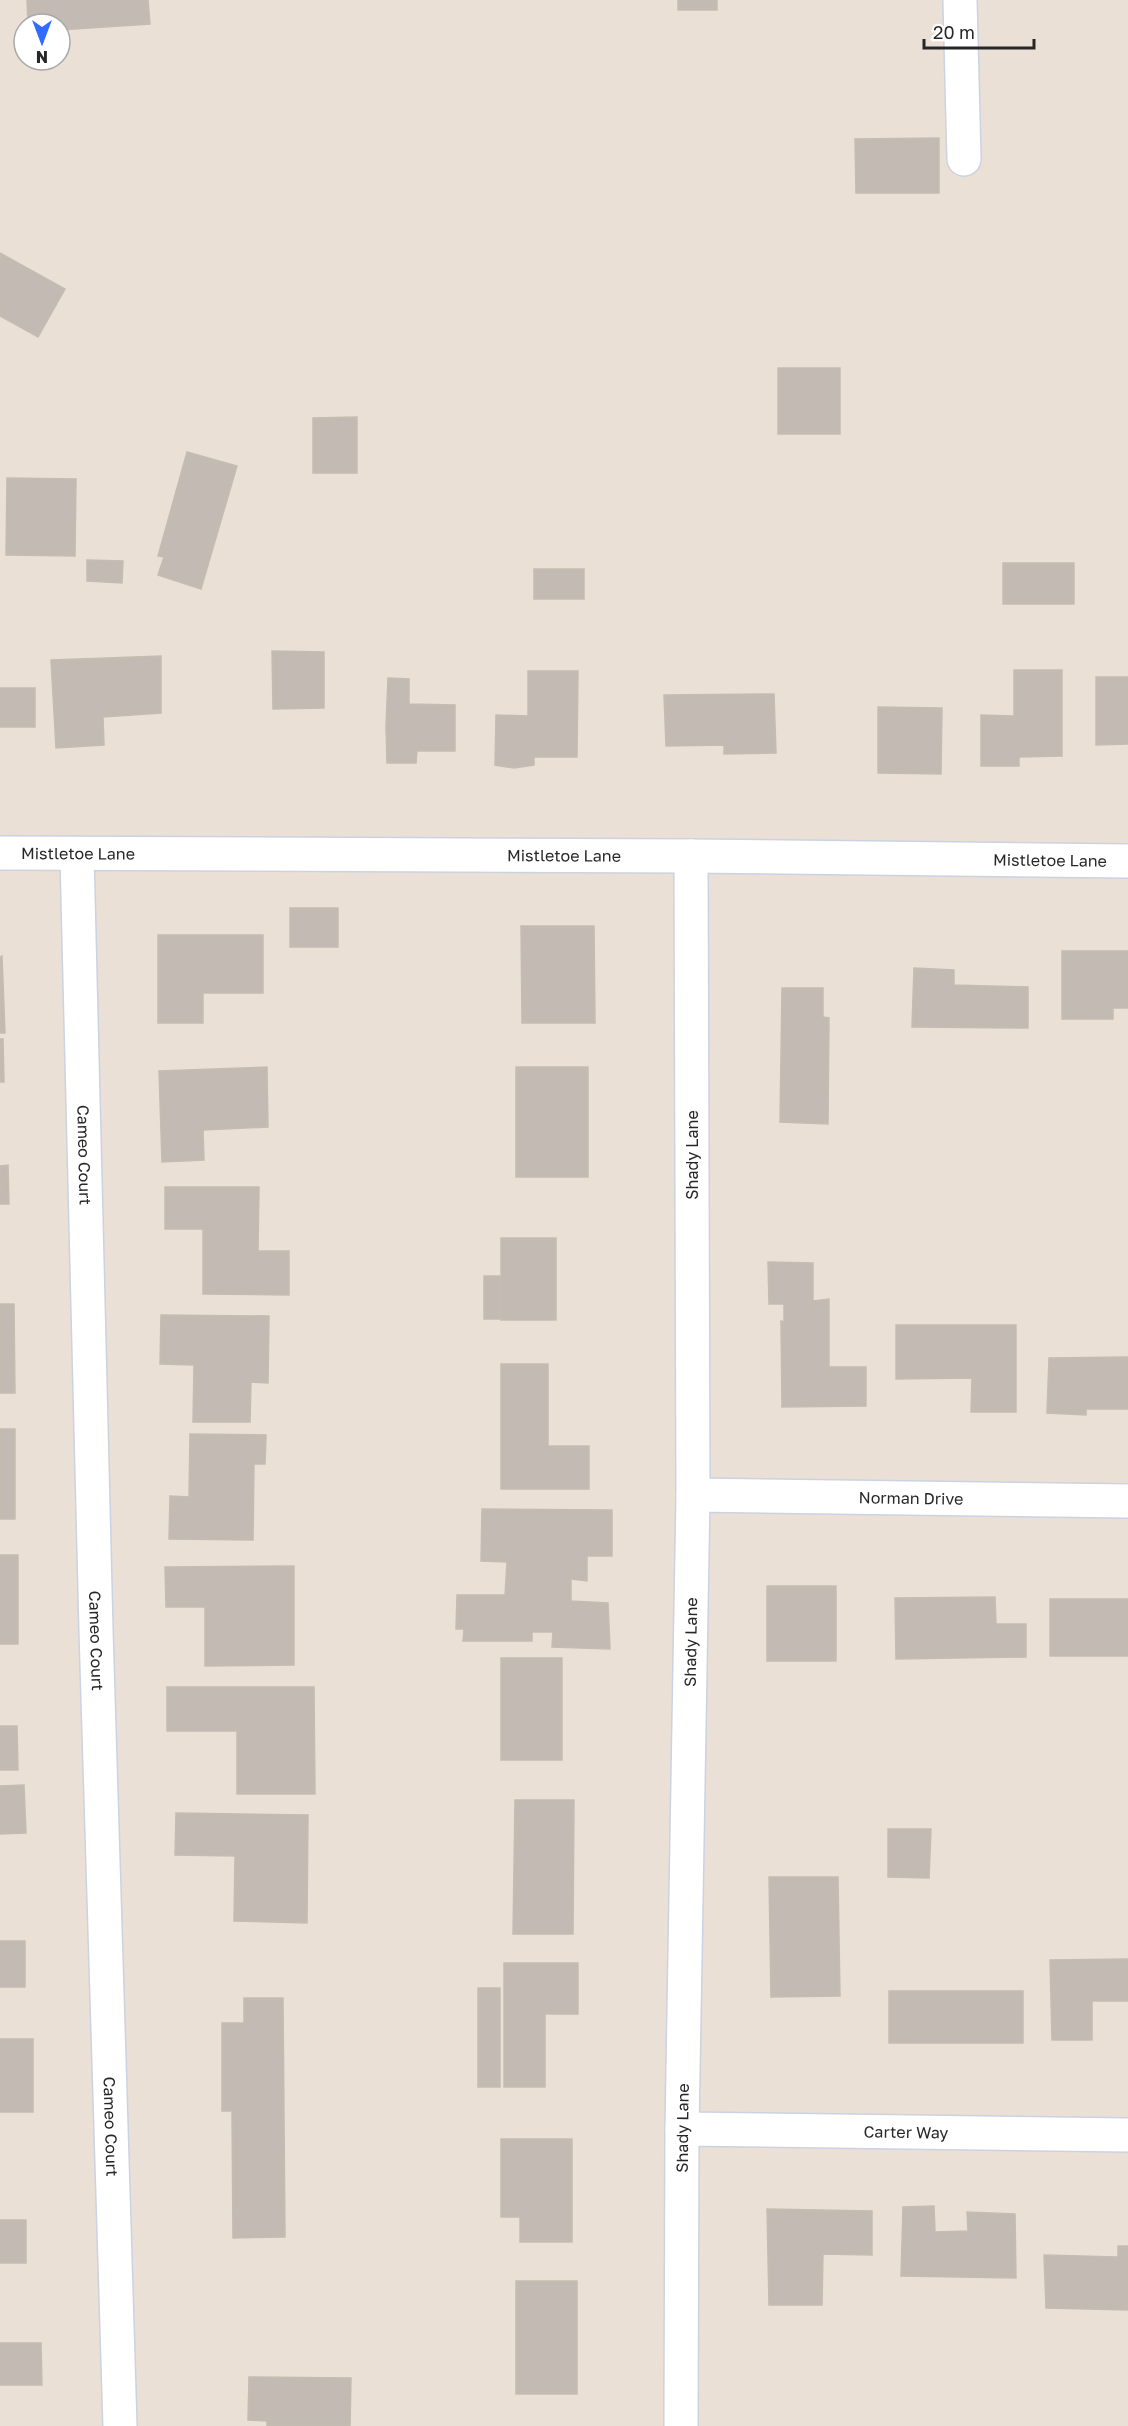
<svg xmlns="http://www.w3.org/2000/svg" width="1128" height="2426" viewBox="0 0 1128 2426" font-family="'Golos Text',sans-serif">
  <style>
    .building { fill: #c2bab3; stroke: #c6bcb0; stroke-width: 1.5 }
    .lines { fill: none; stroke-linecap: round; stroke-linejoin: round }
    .street-casing { stroke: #cbd2e2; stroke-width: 36 }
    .secondary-casing { stroke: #cbd2e2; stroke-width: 36 }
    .street { stroke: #fff; stroke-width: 33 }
    .secondary { stroke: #fff; stroke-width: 33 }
    .labels { text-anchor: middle; stroke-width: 6; stroke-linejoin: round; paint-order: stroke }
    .street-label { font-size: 16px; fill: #272727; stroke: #fff }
  </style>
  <rect width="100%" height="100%" fill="#ebe0d6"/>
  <path class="building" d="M27,0H148L150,24L60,30V24H28Z
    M678,0H717V10H678Z
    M939,138V193H856L855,139Z
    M0,253L65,289L38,337L0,316Z
    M778,368H840V434H778Z
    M357,417V473H313V418Z
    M187,452L237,466L201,589L158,575L164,557L158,556Z
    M7,478L76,479L75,556L6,555Z
    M87,560L123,561L122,583L87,581Z
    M1003,563H1074V604H1003Z
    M534,569H584V599H534Z
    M272,651L324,652V708L273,709Z
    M161,656V713L103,717L104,745L56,748L51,660Z
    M1014,670H1062V756L1019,757V766H981V715L1014,716Z
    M528,671H578L577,757H534V765L514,768L495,765L496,715L528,716Z
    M1096,677H1128V744L1096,745Z
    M388,678L409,679V704L455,705V751H417L416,763H387L386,726Z
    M0,688H35V727H0Z
    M774,694L776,753L724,754V745L666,746L664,695Z
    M878,707L942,708L941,774L878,773Z
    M290,908H338V947H290Z
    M521,926H594L595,1023H522Z
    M158,935H263V993H203V1023H158Z
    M1062,951H1128V1008H1113V1019H1062Z
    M2,956L5,1033H0V957Z
    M914,968L954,970V985L1028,987V1028L912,1027Z
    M782,988H823V1017L829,1018L828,1124L780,1122Z
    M0,1039H3L4,1082H0Z
    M267,1067L268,1127L203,1130L204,1160L162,1162L159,1071Z
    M516,1067H588V1177H516Z
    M8,1165L9,1204H0V1166Z
    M165,1187H259L258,1251H289V1295L203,1294V1229H165Z
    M501,1238H556V1320H501Z
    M768,1262L813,1263V1301L829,1299V1367H866V1406L782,1407L781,1321L784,1322V1304H769Z
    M484,1276H500V1319H484Z
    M0,1304H14L15,1393H0Z
    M161,1315L269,1316L268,1383L251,1382L250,1422H193L194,1365L160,1364Z
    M896,1325H1016V1412H971L972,1378L896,1379Z
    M1128,1357V1409H1086V1415L1047,1413L1049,1358Z
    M501,1364H548V1446H589V1489H501Z
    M0,1429H15V1519H0Z
    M190,1434L266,1435L265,1464H254L253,1540L169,1539L170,1496L189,1497Z
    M482,1509L612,1510V1556H587V1581L571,1579V1601L608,1603L610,1649L552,1647L553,1632H532V1641H463L464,1629H456L457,1595H505L507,1562L481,1561Z
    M0,1555H18V1644H0Z
    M294,1566V1665L205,1666V1607H166L165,1567Z
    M767,1586H836V1661H767Z
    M995,1597L996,1624H1026V1657L896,1659L895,1598Z
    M1050,1599H1128V1656H1050Z
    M501,1658H562V1760H501Z
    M167,1687H314L315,1794H237V1731H167Z
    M0,1726H17L18,1770H0Z
    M24,1785L26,1833L0,1834V1786Z
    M515,1800H574L573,1934H513Z
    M176,1813L308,1815L307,1923L234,1921L235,1856L175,1855Z
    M888,1829H931L929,1878L888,1877Z
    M769,1877H838L840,1996L771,1997Z
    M0,1941H25V1987H0Z
    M1128,1959V2001H1092V2040H1052L1050,1960Z
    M504,1963H578V2014H545V2087H504Z
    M478,1988H500V2087H478Z
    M889,1991H1023V2043H889Z
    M244,1998H283L285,2237L233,2238L232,2111H222V2023H244Z
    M0,2039H33V2112H0Z
    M501,2139H572V2242H520V2217H501Z
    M934,2206L935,2232L968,2231L967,2212L1015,2214L1016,2278L901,2276L903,2207Z
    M767,2209L872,2211V2255L823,2254L822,2305H769Z
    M0,2220H26V2263H0Z
    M1118,2246H1128V2310L1046,2308L1044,2255L1118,2257Z
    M516,2281H577V2394H516Z
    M0,2343H41L42,2385H0Z
    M249,2377L351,2378L350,2426H267V2421L248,2420Z"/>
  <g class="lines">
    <g class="street-casing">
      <g id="street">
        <path d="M960,0L964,159"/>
        <path id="s1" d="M77,855L96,1630L120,2426"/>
        <path id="s2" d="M693,1495L1128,1501"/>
        <path id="s3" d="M682,2129L1128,2135"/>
        <path id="s4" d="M681,2426L682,2129L693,1495L691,856"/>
      </g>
    </g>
    <g class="secondary-casing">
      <g id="secondary">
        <path id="s5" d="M0,853L691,856L1128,861"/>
      </g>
    </g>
    <use href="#street" class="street"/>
    <use href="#secondary" class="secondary"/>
  </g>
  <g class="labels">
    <g class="street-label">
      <text dy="6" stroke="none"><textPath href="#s5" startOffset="78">Mistletoe Lane</textPath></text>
      <text dy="6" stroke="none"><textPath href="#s5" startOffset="564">Mistletoe Lane</textPath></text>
      <text dy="6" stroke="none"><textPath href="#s5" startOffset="1050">Mistletoe Lane</textPath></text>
      <text dy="6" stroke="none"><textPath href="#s1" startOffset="300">Cameo Court</textPath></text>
      <text transform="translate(692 1155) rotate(-90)" y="6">Shady Lane</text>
      <text dy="6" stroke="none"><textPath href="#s2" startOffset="218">Norman Drive</textPath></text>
      <text dy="6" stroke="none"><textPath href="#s1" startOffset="786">Cameo Court</textPath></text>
      <text dy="6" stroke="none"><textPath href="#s4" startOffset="784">Shady Lane</textPath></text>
      <text dy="6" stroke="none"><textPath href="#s1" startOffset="1272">Cameo Court</textPath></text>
      <text dy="6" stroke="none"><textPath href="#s4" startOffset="298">Shady Lane</textPath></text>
      <text dy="6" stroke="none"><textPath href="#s3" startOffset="224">Carter Way</textPath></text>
    </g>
  </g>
  <g transform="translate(42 42) rotate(180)"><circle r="28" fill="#ffffff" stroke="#a9a9a9" stroke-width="1.5"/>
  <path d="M0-4.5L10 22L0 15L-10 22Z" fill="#2f6cff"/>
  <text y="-9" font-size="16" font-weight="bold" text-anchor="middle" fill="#272727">N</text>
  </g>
  <path d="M924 39v9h110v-9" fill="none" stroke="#272727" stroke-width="3"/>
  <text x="933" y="39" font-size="18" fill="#272727" stroke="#ffffff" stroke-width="4.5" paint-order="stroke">20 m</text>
</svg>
